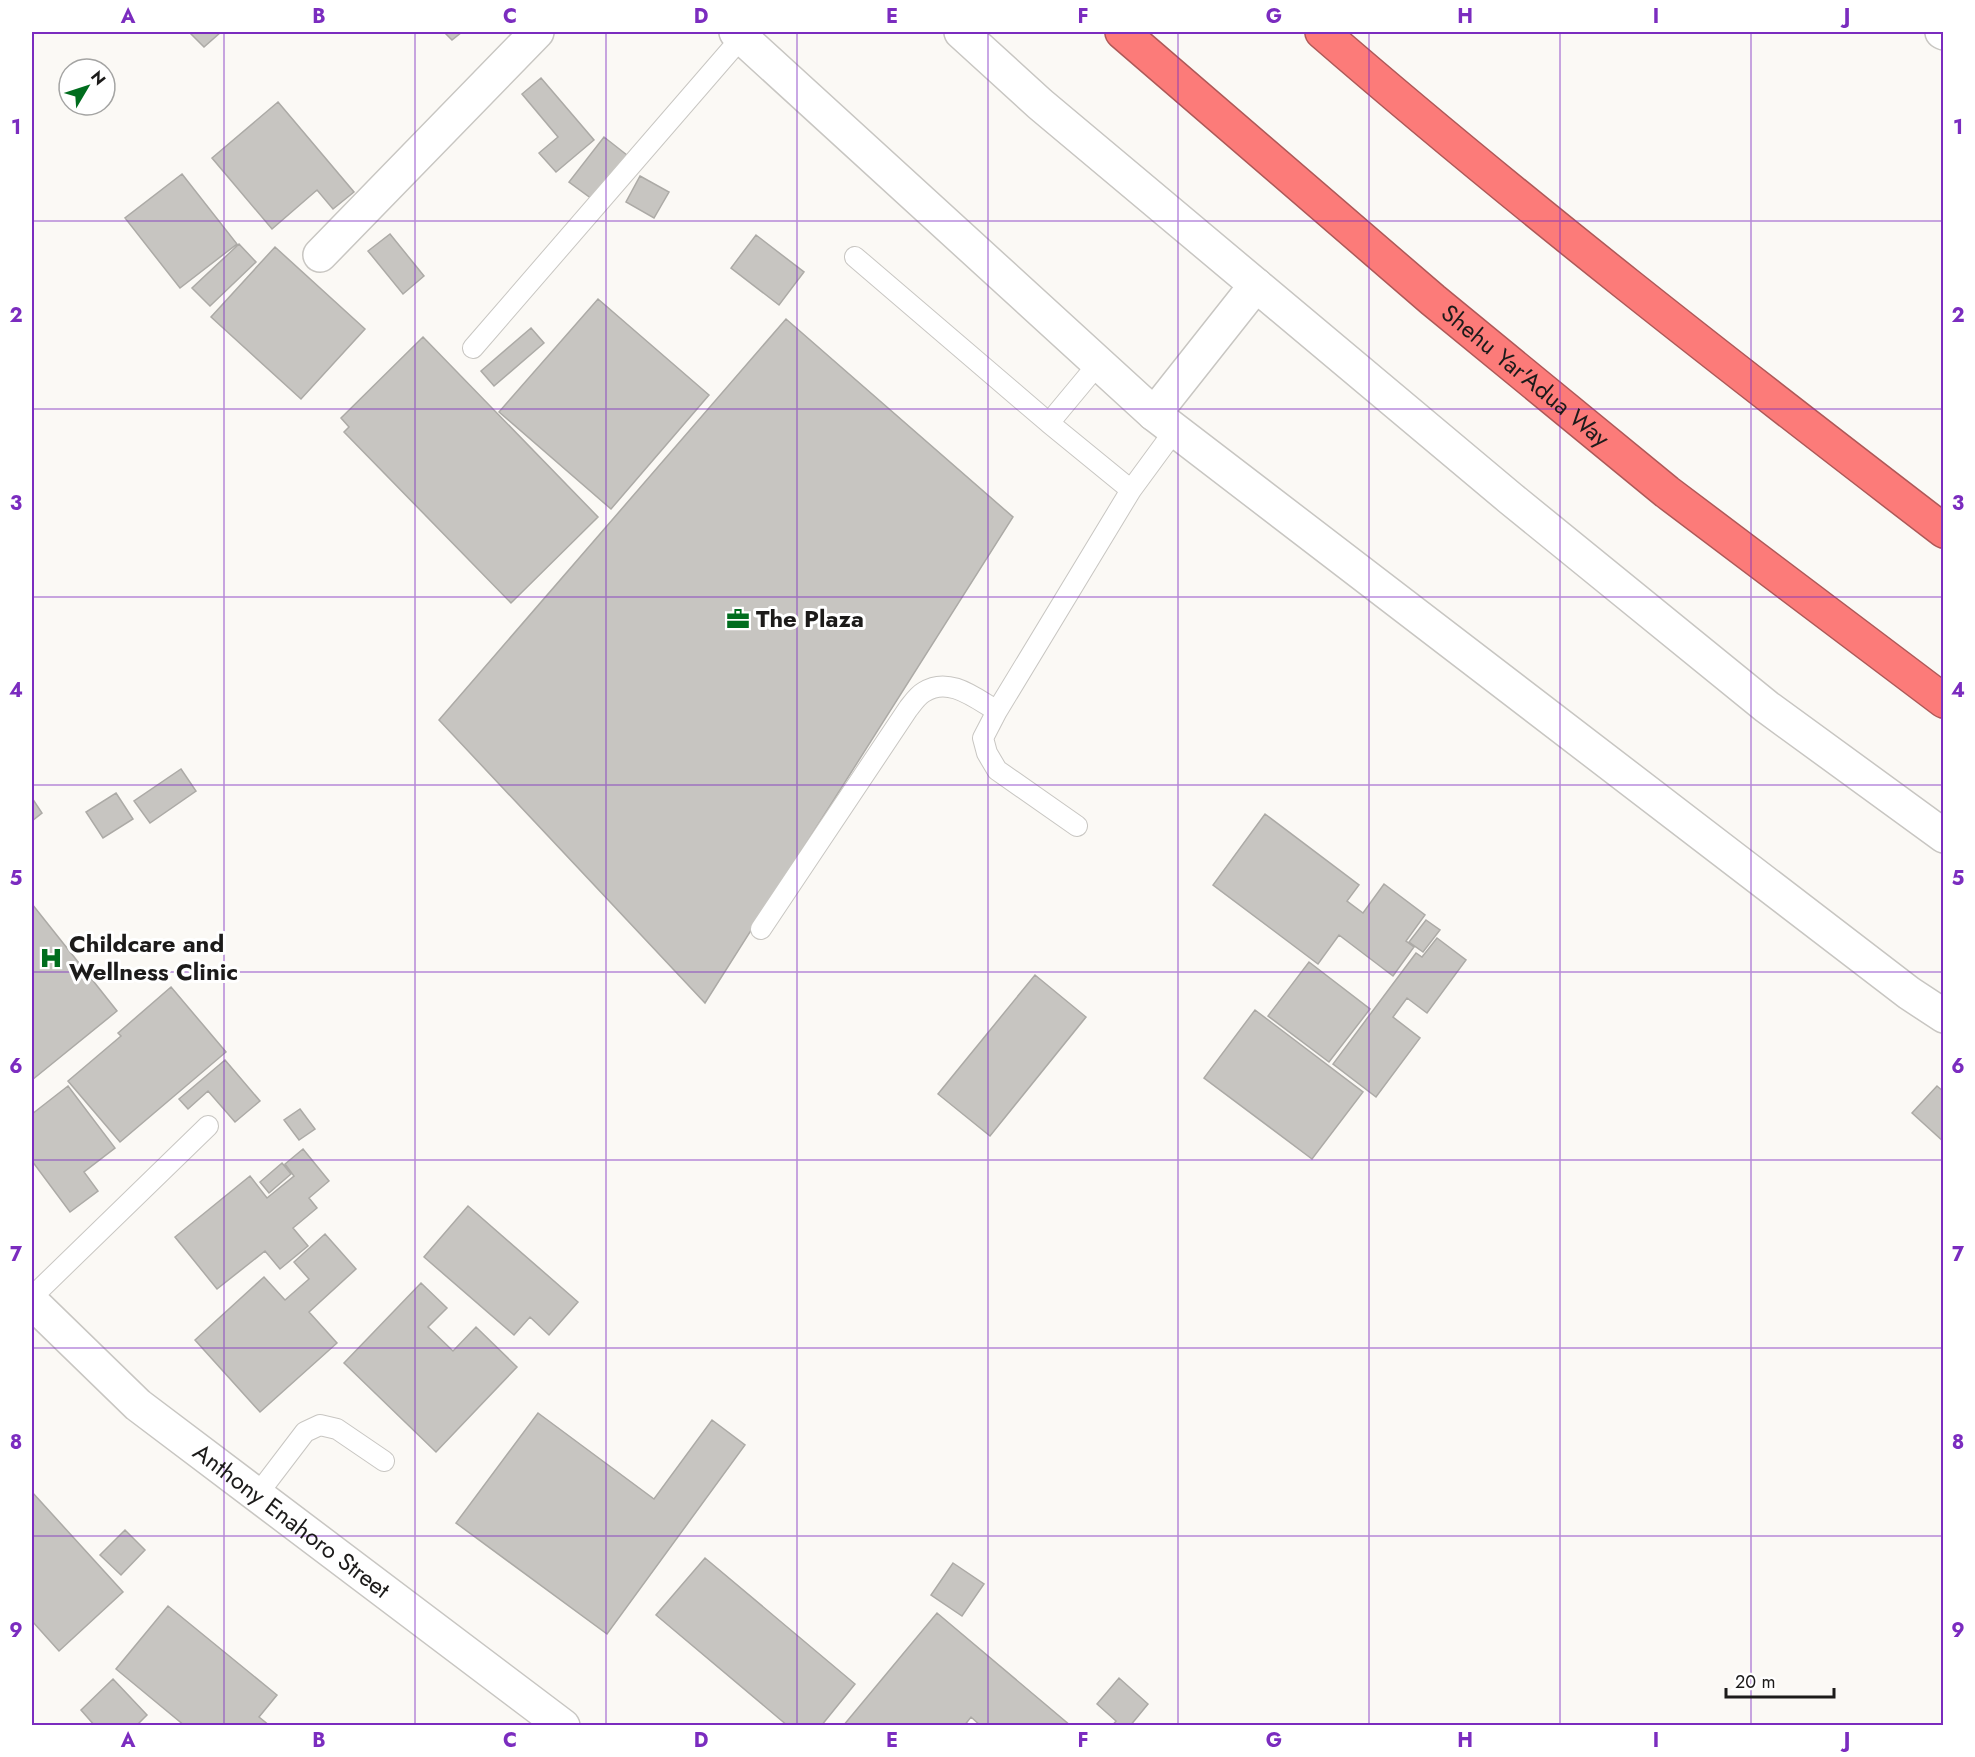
<svg xmlns="http://www.w3.org/2000/svg" width="1975" height="1757" viewBox="0 0 1975 1757" font-family="Jost,sans-serif">
  <style>
    .building { fill: #c7c5c1; stroke: #acaaa6; stroke-width: 1.5 }
    .lines { fill: none; stroke-linecap: round; stroke-linejoin: round }
    .lane-casing { stroke: #c8c6c2; stroke-width: 22 }
    .street-casing { stroke: #c8c6c2; stroke-width: 36 }
    .secondary-casing { stroke: #c8c6c2; stroke-width: 36 }
    .highway-casing { stroke: #ae5958; stroke-width: 36 }
    .lane { stroke: #fff; stroke-width: 20 }
    .street { stroke: #fff; stroke-width: 33 }
    .secondary { stroke: #fff; stroke-width: 33 }
    .highway { stroke: #fc7b79; stroke-width: 33 }
    .grid { fill: none; stroke: #7b2cbf; stroke-width: 1.5; stroke-opacity: 0.55 }
    .labels { text-anchor: middle; stroke-width: 6; stroke-linejoin: round; paint-order: stroke }
    .street-label { font-size: 24px; fill: #1c1b1a; stroke: #fff }
    .poi-label { font-size: 24px; font-weight: bold; fill: #1c1b1a; stroke: #fff; text-anchor: start }
    .neatline { fill: none; stroke: #7b2cbf; stroke-width: 2 }
    .grid-label { font-size: 20px; text-anchor: middle; font-weight: bold; fill: #7b2cbf }
  </style>
  <rect width="100%" height="100%" fill="#fbf9f5"/>
  <path class="building" d="M189,32H221L204,47Z
    M444,32H462L452,40Z
    M541,78L594,140L556,172L539,153L558,137L522,94Z
    M278,102L354,192L333,209L317,190L272,229L212,158Z
    M604,137L627,155L592,199L569,182Z
    M182,174L237,244L180,288L125,218Z
    M640,176L669,192L654,218L626,202Z
    M390,234L424,276L403,294L368,251Z
    M756,235L804,272L779,305L731,268Z
    M239,244L256,262L210,306L192,288Z
    M275,247L365,329L301,399L211,317Z
    M598,299L709,395L611,509L499,412Z
    M786,319L1013,517L705,1003L439,720Z
    M531,328L544,343L494,386L481,371Z
    M423,337L598,517L511,603L344,432L349,427L341,418Z
    M181,769L196,791L150,823L134,801Z
    M116,793L133,819L103,838L86,812Z
    M32,798L42,813L32,821Z
    M1265,814L1359,885L1347,901L1363,913L1384,884L1425,915L1406,941L1414,947L1393,976L1339,935L1318,964L1213,885Z
    M32,904L117,1011L32,1080Z
    M1426,920L1440,930L1423,952L1409,942Z
    M1437,938L1466,960L1427,1013L1407,998L1393,1017L1420,1038L1376,1097L1333,1064L1416,953L1422,957Z
    M1309,962L1370,1009L1329,1062L1268,1016Z
    M1035,975L1086,1017L990,1136L938,1094Z
    M171,987L226,1052L120,1142L68,1081L121,1036L118,1033Z
    M1255,1010L1363,1092L1312,1159L1204,1078Z
    M225,1060L260,1101L235,1122L208,1091L188,1109L179,1099Z
    M68,1086L115,1148L84,1172L98,1191L70,1212L32,1161V1114Z
    M1937,1086L1944,1092V1142L1912,1113Z
    M300,1109L315,1129L299,1140L284,1120Z
    M303,1149L329,1181L309,1198L317,1208L293,1228L308,1246L280,1269L265,1251L217,1289L175,1237L250,1176L267,1198L294,1176L285,1164Z
    M282,1163L291,1174L269,1193L260,1182Z
    M468,1206L578,1302L549,1335L530,1317L514,1335L424,1257Z
    M325,1234L356,1269L309,1312L337,1343L260,1412L195,1340L264,1277L285,1300L309,1279L294,1262Z
    M421,1283L447,1308L428,1327L453,1351L476,1327L517,1367L436,1452L344,1363Z
    M538,1413L654,1499L712,1420L745,1445L607,1634L456,1523Z
    M32,1492L123,1592L59,1651L32,1621Z
    M125,1530L145,1550L121,1575L100,1555Z
    M705,1558L855,1684L821,1726H788L656,1615Z
    M953,1563L984,1584L962,1616L931,1595Z
    M168,1606L277,1695L259,1717L270,1726H185L116,1669Z
    M937,1613L1071,1726H981L971,1717L964,1726H843Z
    M1119,1678L1148,1704L1130,1726H1112L1116,1721L1097,1704Z
    M113,1679L147,1715L136,1726H95L81,1710Z"/>
  <g class="lines">
    <g class="lane-casing">
      <path id="lane" d="M855,257L1049,423L1098,364
        M473,348L742,37
        M1049,423L1131,490L1175,430
        M1077,826L997,770L987,753L983,738L997,711L1131,490
        M761,929L908,709C912,704 917,696 924,692C949,676 975,698 997,711
        M32,1297L208,1126
        M257,1495L305,1432L320,1425L337,1429L384,1461"/>
    </g>
    <g class="street-casing">
      <g id="street">
        <path d="M736,32L1154,414L1909,993L1944,1016"/>
        <path d="M1942,32L1944,33"/>
        <path d="M320,255L537,32"/>
        <path d="M1154,414L1256,285"/>
        <path id="s1" d="M32,1302L138,1405L563,1726"/>
      </g>
    </g>
    <g class="secondary-casing">
      <path id="secondary" d="M961,32L1040,104L1510,498L1767,707L1944,836"/>
    </g>
    <g class="highway-casing">
      <g id="highway">
        <path id="s2" d="M1122,32L1433,300L1667,492L1944,701"/>
        <path d="M1322,32C1523,206 1733,369 1944,531"/>
      </g>
    </g>
    <use href="#lane" class="lane"/>
    <use href="#street" class="street"/>
    <use href="#secondary" class="secondary"/>
    <use href="#highway" class="highway"/>
  </g>
  <path class="grid" d="M224,32V1726M415,32V1726M606,32V1726M797,32V1726M988,32V1726M1178,32V1726M1369,32V1726M1560,32V1726M1751,32V1726M32,221H1944M32,409H1944M32,597H1944M32,785H1944M32,972H1944M32,1160H1944M32,1348H1944M32,1536H1944"/>
  <defs>
    <g id="office-bare" transform="scale(1.8)"><path d="M-6-3h4V-5.5h4V-3h4V5H-6ZM-1-4.5V-3h2v-1.5ZM-6 0V1H6V0Z" fill="#006d1e" stroke="#fff" stroke-width="2.5" paint-order="stroke"/></g>
    <g id="hospital-bare" transform="scale(1.8)"><path d="M-5-5h3v3.5h4V-5h3V5h-3V1.5h-4V5h-3Z" fill="#006d1e" stroke="#fff" stroke-width="2.5" paint-order="stroke"/></g>
  </defs>
  <g fill-rule="evenodd">
    <use href="#office-bare" x="738" y="619"/>
    <use href="#hospital-bare" x="51" y="958"/>
  </g>
  <g class="labels">
    <g class="street-label">
      <text dy="8" stroke="none"><textPath href="#s2" startOffset="530">Shehu Yar'Adua Way</textPath></text>
      <text dy="8" stroke="none"><textPath href="#s1" startOffset="340">Anthony Enahoro Street</textPath></text>
    </g>
    <g class="poi-label">
      <text x="756" y="627">The Plaza</text>
      <text x="69" y="952">Childcare and<tspan x="69" dy="28">Wellness Clinic</tspan></text>
    </g>
  </g>
  <rect width="1975" height="1757" fill="none" stroke="#ffffff" stroke-width="66"/>
  <g transform="translate(87 87) rotate(51)"><circle r="28" fill="#ffffff" stroke="#a4a4a3" stroke-width="1.5"/>
  <path d="M0-4.5L10 22L0 15L-10 22Z" fill="#006d1e"/>
  <text y="-9" font-size="16" font-weight="bold" text-anchor="middle" fill="#1c1b1a">N</text>
  </g>
  <path d="M1726 1688v9h108v-9" fill="none" stroke="#1c1b1a" stroke-width="3"/>
  <text x="1735" y="1688" font-size="18" fill="#1c1b1a" stroke="#ffffff" stroke-width="4.5" paint-order="stroke">20 m</text>
  <rect x="33" y="33" width="1909" height="1691" class="neatline"/>
  <g class="grid-label">
    <text x="128" y="23">A</text>
    <text x="319" y="23">B</text>
    <text x="510" y="23">C</text>
    <text x="701" y="23">D</text>
    <text x="892" y="23">E</text>
    <text x="1083" y="23">F</text>
    <text x="1274" y="23">G</text>
    <text x="1465" y="23">H</text>
    <text x="1656" y="23">I</text>
    <text x="1847" y="23">J</text>
    <text x="16" y="134">1</text>
    <text x="1958" y="134">1</text>
    <text x="16" y="322">2</text>
    <text x="1958" y="322">2</text>
    <text x="16" y="510">3</text>
    <text x="1958" y="510">3</text>
    <text x="16" y="697">4</text>
    <text x="1958" y="697">4</text>
    <text x="16" y="885">5</text>
    <text x="1958" y="885">5</text>
    <text x="16" y="1073">6</text>
    <text x="1958" y="1073">6</text>
    <text x="16" y="1261">7</text>
    <text x="1958" y="1261">7</text>
    <text x="16" y="1449">8</text>
    <text x="1958" y="1449">8</text>
    <text x="16" y="1637">9</text>
    <text x="1958" y="1637">9</text>
    <text x="128" y="1747">A</text>
    <text x="319" y="1747">B</text>
    <text x="510" y="1747">C</text>
    <text x="701" y="1747">D</text>
    <text x="892" y="1747">E</text>
    <text x="1083" y="1747">F</text>
    <text x="1274" y="1747">G</text>
    <text x="1465" y="1747">H</text>
    <text x="1656" y="1747">I</text>
    <text x="1847" y="1747">J</text>
  </g>
</svg>
